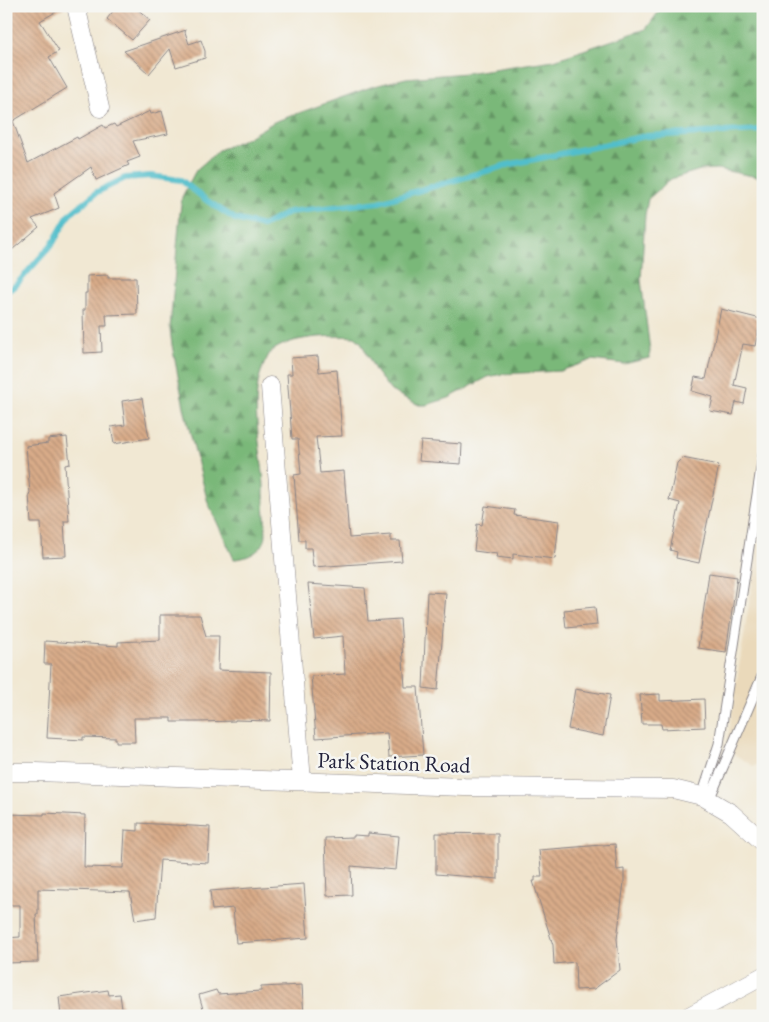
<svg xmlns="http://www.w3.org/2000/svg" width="769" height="1022" viewBox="0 0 769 1022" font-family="'EB Garamond',serif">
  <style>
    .built { fill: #ead9ba }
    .forest { fill: url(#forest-firs); stroke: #4e6d5a }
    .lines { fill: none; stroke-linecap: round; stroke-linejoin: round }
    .stream { stroke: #51becb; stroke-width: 6 }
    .building { fill: url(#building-back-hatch) }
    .lane-casing { stroke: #8a8587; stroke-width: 11 }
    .street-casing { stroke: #8a8587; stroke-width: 19 }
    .lane { stroke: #fff; stroke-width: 9 }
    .street { stroke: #fff; stroke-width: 18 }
    .labels { text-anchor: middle; stroke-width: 5; stroke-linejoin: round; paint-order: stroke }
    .street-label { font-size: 22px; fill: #22223b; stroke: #f6f6f2 }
  </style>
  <defs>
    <pattern id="forest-firs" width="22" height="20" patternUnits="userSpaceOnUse" patternTransform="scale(1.25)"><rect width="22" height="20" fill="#7ab879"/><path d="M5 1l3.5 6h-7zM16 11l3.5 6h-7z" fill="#649564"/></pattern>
    <pattern id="building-back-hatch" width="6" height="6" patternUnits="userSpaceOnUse" patternTransform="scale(1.25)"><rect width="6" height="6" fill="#d9ac89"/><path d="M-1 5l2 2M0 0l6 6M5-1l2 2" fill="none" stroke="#b08c71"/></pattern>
  </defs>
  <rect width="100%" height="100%" fill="#f6f6f2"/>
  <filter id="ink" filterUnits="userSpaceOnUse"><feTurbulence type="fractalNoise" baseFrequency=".02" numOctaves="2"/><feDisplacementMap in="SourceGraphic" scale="10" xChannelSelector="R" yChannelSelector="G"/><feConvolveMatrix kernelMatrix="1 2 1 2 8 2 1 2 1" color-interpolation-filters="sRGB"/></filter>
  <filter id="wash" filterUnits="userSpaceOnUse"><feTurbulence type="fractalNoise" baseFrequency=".0096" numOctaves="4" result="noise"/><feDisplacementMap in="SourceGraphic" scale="20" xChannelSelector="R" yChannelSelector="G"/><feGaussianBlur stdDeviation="1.12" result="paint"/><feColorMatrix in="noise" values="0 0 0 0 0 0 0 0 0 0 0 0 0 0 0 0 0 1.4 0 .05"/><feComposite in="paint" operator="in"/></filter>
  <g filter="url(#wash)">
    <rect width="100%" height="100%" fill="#f1e8d3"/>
    <path class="built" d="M763,515V764L753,766L726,749Z"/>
    <path class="forest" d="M663,6H763V178L717,169L700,170L671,179L648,199L645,215L641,280L650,351L649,358L624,364L592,360L560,371L502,374L488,377L449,398L426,405H419L391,391L376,372L361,342L355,337C332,335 289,336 271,352C268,355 267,359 265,362C247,398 262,448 264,486C264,496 264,507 265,517C265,523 267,534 265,540C261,552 246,559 234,559L208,503L185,412L172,345L170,329L180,213L182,197L196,170L219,150L247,138L274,122L371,87L406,78L466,73L554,60L646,29Z"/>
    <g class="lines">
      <path class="stream" d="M6,292L16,285L53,243L69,215L97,192L125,178L150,176L181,180L206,200L235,219L263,226L289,212L379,202L507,165L646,136L763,130"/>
    </g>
    <g id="blocks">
      <path class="building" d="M6,6H66L40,21L59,51L49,57L67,88L13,121L28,163L77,137L78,139L103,125L105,128L114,124L116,127L150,111L151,114L162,111L168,134L133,141L140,157L127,162L129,165L96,180L91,167L54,193L59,208L32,219L39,227L6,255Z
        M117,6H134L150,20L132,40L107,19Z
        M186,30L185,32L189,44L201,40L205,51V58L176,67L170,49L149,74L124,51Z
        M108,275V278H136L137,314L106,315L107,326H101L102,352L84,353L83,310H85V293H87V276Z
        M721,309L761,319L755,346L743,344L734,385L747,388L744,404L736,402L733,415L710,411L713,397L692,391L695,377L706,379Z
        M318,356L319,372L337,370L342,436L316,437L320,473L344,471L349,538L391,535V541H400L402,561L313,567L311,548H305V540H299L294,475L301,474L298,439H292L287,374H292L291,358Z
        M142,398L149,438L114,444L111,427L125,425L122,401Z
        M67,437L70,464L65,465L69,521H64L66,556L43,557L41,523H31L29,494L30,493L26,446L48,443V439Z
        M421,441L462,444L461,464L419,461Z
        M682,458L719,465L699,563L676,558L677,552L670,550L680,503L669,500L677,463Z
        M485,506L515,510L514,515L559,521L555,559L513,554V559L496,557L497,554L474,551L477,524L482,525Z
        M709,573L737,577L726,652L698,648Z
        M308,584L365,588L368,621L400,619L405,687H418L423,755L389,757L387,733L316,738L311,676L345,674L343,636L314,639Z
        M427,592L446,593L438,690L423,688Z
        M595,607L597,625L566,628L564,610Z
        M160,615H200L206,636H219L218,670L271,672L270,721L235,720V721L199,722H171V718H134L135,742H116V738L83,737V740L47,738L51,664H44L45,641L118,646V642L160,640Z
        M575,689L610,695L603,736L568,729Z
        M660,694V701L704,699L705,727L662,729L661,724H642L640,695Z
        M44,813L85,815L84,867L123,868L125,830L138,831V823L210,827L208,863L160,860L156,917L135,920L130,892L38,889V914H36L38,962L6,963V938L20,937V905H6V814L44,815Z
        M368,833L399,836L396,870L351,866L352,895L327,896L325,838L354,837V835L368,836Z
        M436,833L498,834V879L436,874Z
        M615,844L617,870L624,869V882L617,939L620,970L594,989L576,990L575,962L554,964L553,945L533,881H535V877H542L539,850Z
        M304,884L308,938L236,943L233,908L212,910L210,891Z
        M302,985L304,1016H205L199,995L216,990L218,994L261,991V987Z
        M108,990L109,995L120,994L123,1016H61L59,997Z"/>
    </g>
  </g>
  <g filter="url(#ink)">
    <use href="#blocks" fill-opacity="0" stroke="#8a8587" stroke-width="1"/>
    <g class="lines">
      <g class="lane-casing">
        <path id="lane" d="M702,796L719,744L763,455
          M709,800L763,674"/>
      </g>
      <g class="street-casing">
        <path id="street" d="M76,6L100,108
          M270,386L302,781
          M6,772H36L464,787L673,789L702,796L731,813L763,842
          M689,1016L763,976"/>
      </g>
      <use href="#lane" class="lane"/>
      <use href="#street" class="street"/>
    </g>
  </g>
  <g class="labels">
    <g class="street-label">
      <text transform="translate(394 762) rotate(2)" y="8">Park Station Road</text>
    </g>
  </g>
  <rect width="769" height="1022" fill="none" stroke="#f6f6f2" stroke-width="25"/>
</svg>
